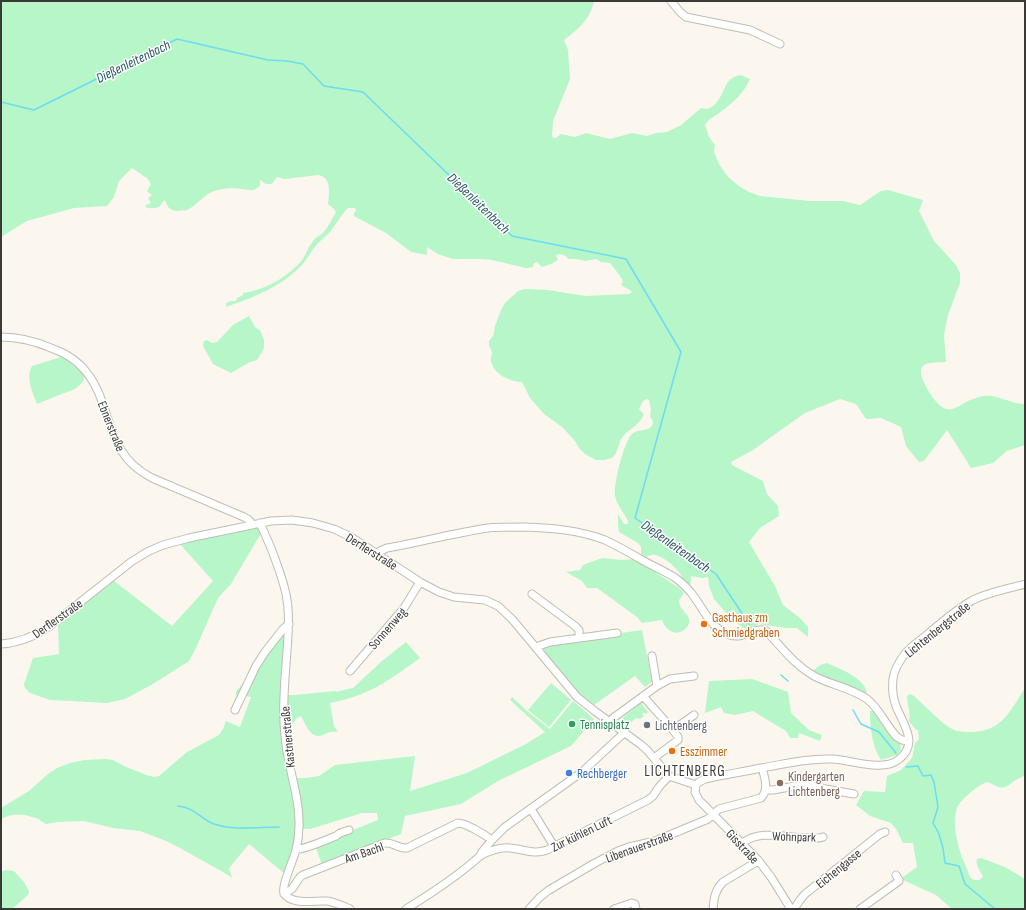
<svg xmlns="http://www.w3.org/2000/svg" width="1026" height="910" viewBox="0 0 1026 910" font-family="'Sofia Sans Condensed',sans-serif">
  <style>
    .green { fill: #b6f6c8 }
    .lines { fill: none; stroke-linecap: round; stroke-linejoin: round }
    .stream { stroke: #6bdcf2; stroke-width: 1.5 }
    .minor-casing { stroke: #c1bcb3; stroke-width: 9 }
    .minor { stroke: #fff; stroke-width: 7 }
    .food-dot { fill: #e8710a; stroke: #fff; stroke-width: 1.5 }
    .leisure-dot { fill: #2e9e5b; stroke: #fff; stroke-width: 1.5 }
    .worship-dot { fill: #6b7280; stroke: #fff; stroke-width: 1.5 }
    .shop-dot { fill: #3f7fe0; stroke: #fff; stroke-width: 1.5 }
    .education-dot { fill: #8d6e63; stroke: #fff; stroke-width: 1.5 }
    .labels { text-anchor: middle; stroke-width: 3; stroke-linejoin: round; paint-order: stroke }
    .street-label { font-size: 13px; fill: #3b3935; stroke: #fff }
    .food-label { font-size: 13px; fill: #c56008; stroke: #fff; text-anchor: start }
    .leisure-label { font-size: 13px; fill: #27864d; stroke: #fff; text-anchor: start }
    .worship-label { font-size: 13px; fill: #5b616d; stroke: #fff; text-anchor: start }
    .shop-label { font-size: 13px; fill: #366cbe; stroke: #fff; text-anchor: start }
    .education-label { font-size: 13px; fill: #785e54; stroke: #fff; text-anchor: start }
    .water-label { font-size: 14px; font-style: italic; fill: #255660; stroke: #fff }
    .quarter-label { font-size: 15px; letter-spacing: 1px; fill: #3b3935; stroke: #fff }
  </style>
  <rect width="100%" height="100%" fill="#fcf7ee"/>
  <path class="green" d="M1,1H594C590,20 578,29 564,40L568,50L570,79L553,121L552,135L553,138H556L561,134L575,137L586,133L610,139L632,133L647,136L656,133L667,132L681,125L701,108L707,109C711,107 715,105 717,102C727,89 724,78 741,75L750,79C744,93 732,104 719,113C714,117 708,119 705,125L709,137L715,145L714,152L719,164L728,177L739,186L749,192L760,196L810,201H843L860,205L881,191L888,190L923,200L919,211L934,241L956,265L960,273V283L948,315L944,335L946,362C939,363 927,361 922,367C916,375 936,407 946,409C954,411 961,404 968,401C973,399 978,397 983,396C998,394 1010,404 1025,404V445L1007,451L993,463L971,468L947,430L924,461L919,462L906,446L901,427L881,418L866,419L856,404L840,399L805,413L753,450L731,462L732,465L763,481L767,494L778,506L779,516L760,528L749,542L775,586L783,605L800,618L808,627V637L797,628H786L759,624L747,630L733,621L714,599L709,586L708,577L702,578L691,576V582L690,585C683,582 682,575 677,570C673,564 662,557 656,555C652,554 649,556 646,557L641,554V547L638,543L619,532L618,525V514L624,524H626L628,523V521C624,513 617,505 615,496C613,486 624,441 632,434C638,428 653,433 653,421L650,417L651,410L649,400L647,399L643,401L639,409L644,414L641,420L635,426L626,433L621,439L616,453L612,458L604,460H596L585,454L579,448L575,441L562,427L544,414L530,398L522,382C509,381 494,375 491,361C490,354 495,354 489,346V341L493,336L495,326L501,310L505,303L518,291L525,289L548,290L585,296L630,294L632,292C629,288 623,288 621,284L623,282C621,275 614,269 610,263L601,262L596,259L585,261L577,259H569L564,255L558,254L556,256L558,260L551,264L542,267L537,262L534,263L533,267L526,268L492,260L481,259H453L438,254L427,247V255L411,252L386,233L354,216V213L356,211L355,208H348C340,216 336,225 329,233C324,238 318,242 314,248C309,255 305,262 299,268C279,288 251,298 226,307V303L231,301H236L237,298L243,295V293C265,290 288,277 302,260C306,254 308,247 313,241C315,237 320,236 323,233C328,227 332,219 336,212L333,208L328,204C329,193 332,177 318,175L285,179L277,177L272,184H266L260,180V186C258,187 256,189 254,190C250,191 247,189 242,189C234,188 226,188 218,190C205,192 198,205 187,210C184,211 180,210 178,211C170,211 167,207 165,200C163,201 162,203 161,205C157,209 150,209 145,207L146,205L151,203L148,198L152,195L147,191L151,184L148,179L132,168L119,181L114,197L107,206L74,208L27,221L1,237Z
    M249,316L255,327L260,330L264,340V348L262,352L257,360L250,362L231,373L213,364L203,346L204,341L207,340L212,343L217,342L233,325Z
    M64,356L86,374L82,383L75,389L59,395L37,404C33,393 25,378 32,366Z
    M266,525L231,584L218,598L195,650L189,661L153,684L125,699L107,703L50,700L30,693L25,688L24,684L33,658L59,654L58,625L66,616L113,580L172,626L213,581L179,543Z
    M602,558L622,560L636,559L682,590L684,593L679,600C679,602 680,605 680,606C683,612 691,616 689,623C688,626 686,629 684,630C675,637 665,629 662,620L642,623L637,617L597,588H587L582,581L566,572L580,570L583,565Z
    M285,625L281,708L296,808V841L286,875L249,844L229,868L232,878L223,872L196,857L180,848L166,841L140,831L113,828L84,821L57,822L46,824L41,821L39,819C24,814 15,812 1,819V808L29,791L48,774L57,768L70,763L85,760L105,759L113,760L124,766L146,775L154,777L159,776L187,752L219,735L223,729L226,721L240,727L251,697L236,695V691L248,679Z
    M642,630L652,682L645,687L635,676L594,705L578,694L542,648L552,643Z
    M406,642L420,658C390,680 368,696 330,703L334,726L338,732C331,731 329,732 323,735C311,740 306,725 301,716L297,718L286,732V695H295L336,691L335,692L353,688L382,661Z
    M827,663C840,669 869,679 867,697L817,675L814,670L820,665Z
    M752,679L788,692L791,713L809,730L822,735L820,741L799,733L798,738H790L786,731L753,711L735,715L724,713L721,707L705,713L709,681Z
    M551,683L571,700L549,727L528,710Z
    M1025,688V775C1021,778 1017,779 1014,781C1009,785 1005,789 999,787C995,786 991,783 987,782C978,785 961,799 957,808C951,826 959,852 967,869C968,872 969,875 971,878C973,880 976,880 979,880L983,877C981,871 975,866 977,859L981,858L1005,867L1025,879V909H952L936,895L903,880V877L917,867L913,843H903L896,829L891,823L870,816L856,805L864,791L885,792L887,776L901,770L912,758L915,743L919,739L918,730H916L909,721C911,713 907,704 907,696L910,694L914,696C924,705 940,722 952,729C958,732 966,732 973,732C1003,731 1011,709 1025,688Z
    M512,697L527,711L560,737L550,729L573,701L594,719L571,746L498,781L461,804L405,816L401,834L322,865L315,845L378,820L377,813H362L310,829H302L295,778H306L319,776L335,765L415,756L410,791L467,773L526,744L545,732L510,700Z
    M641,703L648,712L646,714L644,712L642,714L644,716L640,719L636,718L628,725L620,720Z
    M870,711H874L900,742L901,749L897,755L881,760C872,747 870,727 870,711Z
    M6,870L14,871L24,882L29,891L28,895L12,909H1V872Z"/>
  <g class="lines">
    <path class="stream" d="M1,102L34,110L177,39L268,60L287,61L303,64L324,86L363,92L512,236L626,259L681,352L635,518L716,574L749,624
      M781,675L788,681
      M853,710L861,724L879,732L896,753
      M906,767L918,766L923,776L931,775L934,782L938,807L933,823L939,834L943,848L945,863L959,866L965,884L995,909
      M178,806C196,808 199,818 214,824C235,831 257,827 279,827"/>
    <g class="minor-casing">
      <path id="minor" d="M671,1L680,12L686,17L750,30L780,44
        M1,337C19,337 35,341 51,348C62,352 72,357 80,365C116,400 99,451 152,478L244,517L249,520L252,524
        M260,523C265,534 270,545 274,556C279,570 285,585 287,600C290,617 288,634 287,651C285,679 282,708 285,736C287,766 300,796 299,826C299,834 298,842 296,850C294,858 281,887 284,893C291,906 316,900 327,901C335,902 343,906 350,909
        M377,554L380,551L387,548C421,542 454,533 488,528C500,527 512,527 524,527C552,528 579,530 605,540C618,546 630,553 642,560C653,566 664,571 674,577C681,582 687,587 692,594C703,608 710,627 727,634C743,641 754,627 765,630C781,646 793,664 814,676C831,685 851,688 867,699C880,709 886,726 897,737L902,740L909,741
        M532,594L575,626L579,630V638
        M1,644C20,643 35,636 50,626L131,562L147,552L163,545L189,538L271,521L292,520L313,523L334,529L351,537L420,582L439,592L454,597L485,600L498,606L512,619L577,697L596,712L640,744L647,750L669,776L696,785
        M536,647L550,642L617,633
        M652,656L657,686
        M350,671L404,608L420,582
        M643,696L673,730L694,715
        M235,710L256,666L265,652L283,629L289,624
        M609,721L657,686L670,679L694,676
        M654,758L678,740V737L673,730
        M696,785L699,782L705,779C723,775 742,772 761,768C785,764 808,758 833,759C852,760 882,772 898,760C920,744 903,724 896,706C893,698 892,688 893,679C894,670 899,662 904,655C911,646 921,640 929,633C943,621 957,609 973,600C989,592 1008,589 1025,584
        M696,785L695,792L699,800L758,860L771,877L791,909
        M766,790H773L806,784L826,789L854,794
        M531,809L554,846
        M743,843C759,829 788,838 807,838C813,838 818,839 823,837
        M296,849C304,850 328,839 336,836L340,833L349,830
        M480,856C489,851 499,847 510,848C523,849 534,855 547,850L648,800L653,796L659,787L669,776
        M284,894L292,889L300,877L303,875L385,843C393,842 399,849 407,848L458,823C466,823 485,835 492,840
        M406,909C432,893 457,877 480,856L482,852L492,840L505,827L582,772L625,732
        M529,909L540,897L549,890L595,863L618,851L629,847L655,841L672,834L708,819L719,809L761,798C769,790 765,778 762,768
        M614,909L632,903L635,904L636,909
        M713,909C714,898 715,890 723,882L753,864L758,860
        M794,909L800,900L805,894L880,834L885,832
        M860,909L899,881V880L896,875"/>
    </g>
    <use href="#minor" class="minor"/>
  </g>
  <g class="food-dot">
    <circle cx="704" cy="624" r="4"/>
    <circle cx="672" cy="751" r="4"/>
  </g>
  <circle class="leisure-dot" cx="572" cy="724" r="4"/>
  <circle class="worship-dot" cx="647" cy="725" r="4"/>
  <circle class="shop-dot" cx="569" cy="773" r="4"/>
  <circle class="education-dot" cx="780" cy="783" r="4"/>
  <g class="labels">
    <g class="street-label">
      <text transform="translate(112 426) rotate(68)" y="5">Ebnerstraße</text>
      <text transform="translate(372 551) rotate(32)" y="5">Derflerstraße</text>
      <text transform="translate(57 618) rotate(-35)" y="5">Derflerstraße</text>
      <text transform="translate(387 628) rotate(-49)" y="5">Sonnenweg</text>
      <text transform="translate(937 629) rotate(-39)" y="5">Lichtenbergstraße</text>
      <text transform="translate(287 737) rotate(-95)" y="5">Kastnerstraße</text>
      <text transform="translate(581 833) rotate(-26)" y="5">Zur kühlen Luft</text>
      <text transform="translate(794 836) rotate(2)" y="5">Wohnpark</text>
      <text transform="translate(639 846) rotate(-20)" y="5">Libenauerstraße</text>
      <text transform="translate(743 846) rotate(47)" y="5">Gisstraße</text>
      <text transform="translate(364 852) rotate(-19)" y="5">Am Bachl</text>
      <text transform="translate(838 868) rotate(-39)" y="5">Eichengasse</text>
    </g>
    <g class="food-label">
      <text x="712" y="622">Gasthaus zm<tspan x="712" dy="15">Schmiedgraben</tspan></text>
      <text x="680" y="756">Esszimmer</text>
    </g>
    <g class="leisure-label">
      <text x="580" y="729">Tennisplatz</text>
    </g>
    <g class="worship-label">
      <text x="655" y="730">Lichtenberg</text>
    </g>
    <g class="shop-label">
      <text x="577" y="778">Rechberger</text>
    </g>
    <g class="education-label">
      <text x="788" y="781">Kindergarten<tspan x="788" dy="15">Lichtenberg</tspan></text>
    </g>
    <g class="water-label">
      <text transform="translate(133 61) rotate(-26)" y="5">Dießenleitenbach</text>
      <text transform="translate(479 203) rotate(44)" y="5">Dießenleitenbach</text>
      <text transform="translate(676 546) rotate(35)" y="5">Dießenleitenbach</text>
    </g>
    <g class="quarter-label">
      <text x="685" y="776">LICHTENBERG</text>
    </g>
  </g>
  <rect width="1026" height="910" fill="none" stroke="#3b3935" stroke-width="4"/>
</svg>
